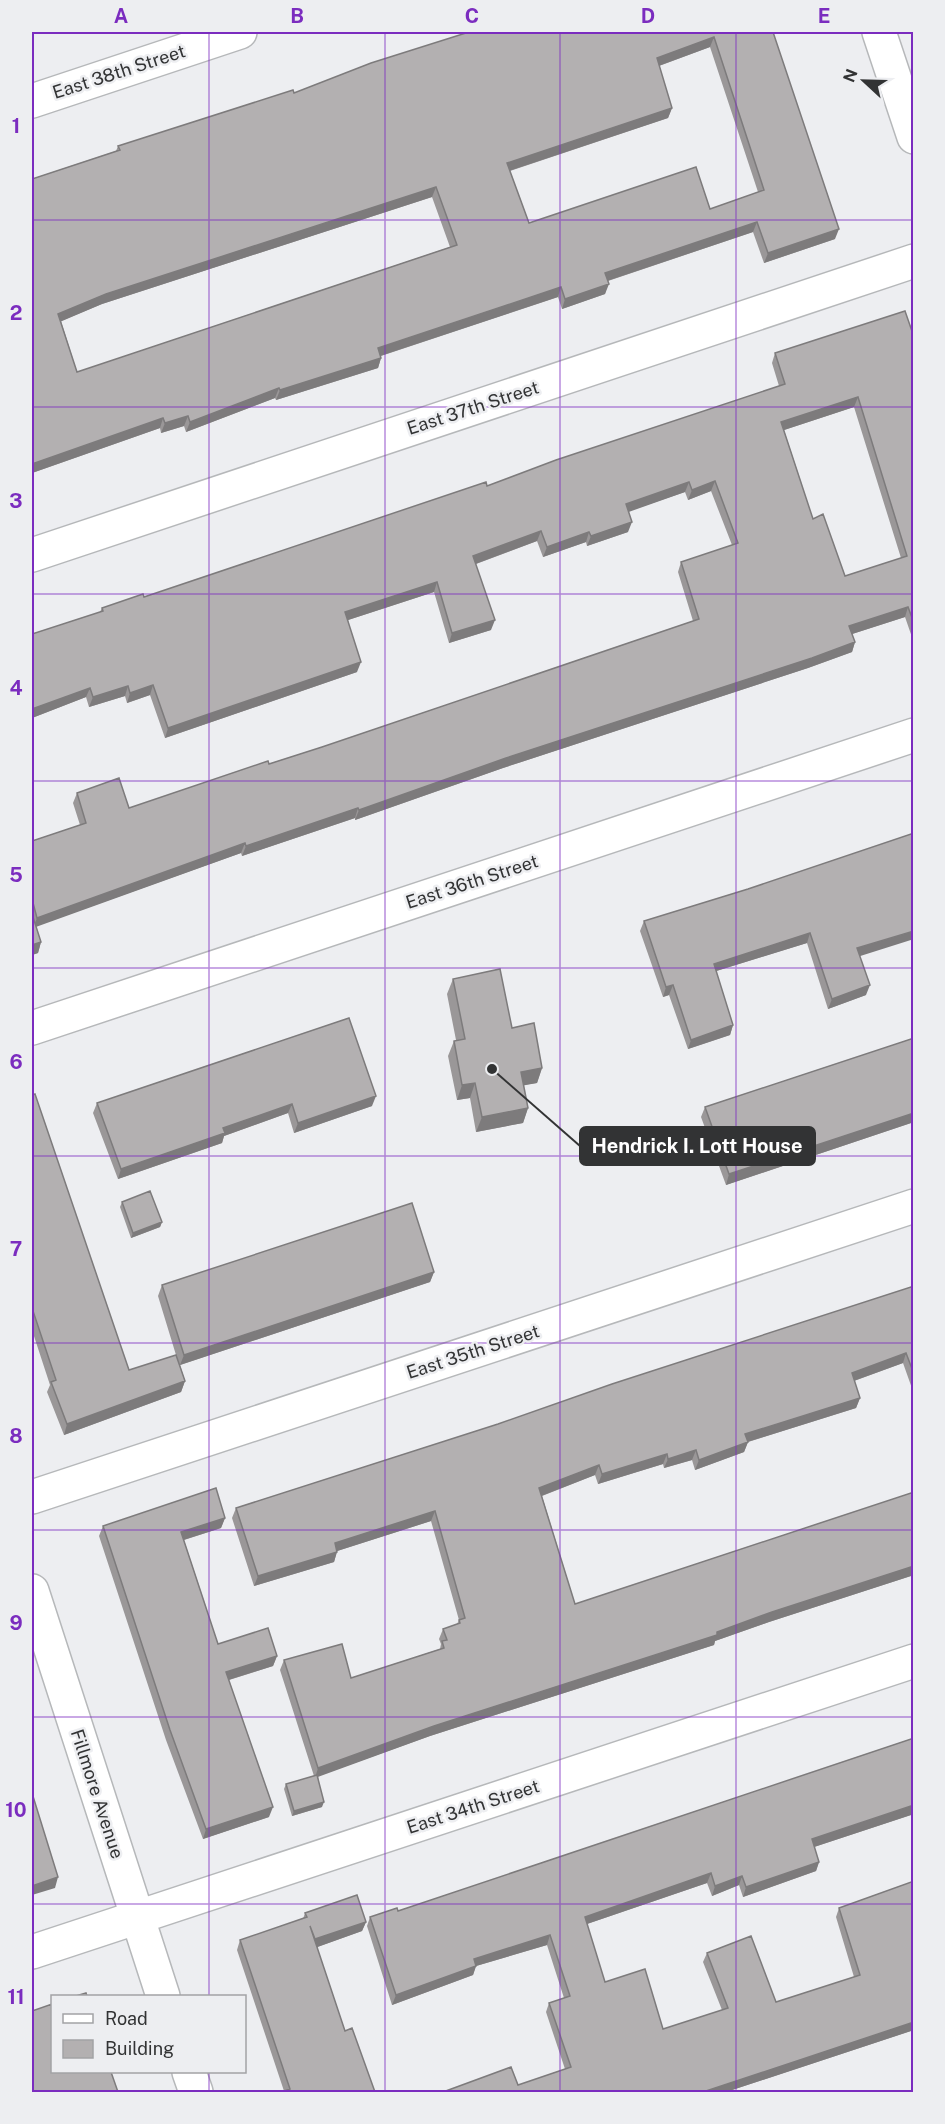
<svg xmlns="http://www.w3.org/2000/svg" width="945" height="2124" viewBox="0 0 945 2124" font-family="'Public Sans',sans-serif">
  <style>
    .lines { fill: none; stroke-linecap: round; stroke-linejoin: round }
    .street-casing { stroke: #b6b8ba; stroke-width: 36 }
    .street { stroke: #fff; stroke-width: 33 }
    .wall { fill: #9a9798; fill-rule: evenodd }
    .shaded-wall { fill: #7d7b7c }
    .building { fill: #b3b0b1; stroke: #7d7b7c; stroke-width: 1.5; fill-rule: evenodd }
    .grid { fill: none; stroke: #7b2cbf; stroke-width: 1.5; stroke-opacity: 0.55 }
    .labels { text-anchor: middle; stroke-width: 5; stroke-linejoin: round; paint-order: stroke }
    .street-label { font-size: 18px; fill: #323334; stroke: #edeef1 }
    .leader { fill: none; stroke: #323334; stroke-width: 2 }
    .callout-dot { fill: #323334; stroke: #edeef1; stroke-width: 2 }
    .callout { fill: #323334; stroke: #323334; stroke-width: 2 }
    .callout-label { font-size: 20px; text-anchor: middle; font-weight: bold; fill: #fff }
    .neatline { fill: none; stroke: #7b2cbf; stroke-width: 2 }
    .grid-label { font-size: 20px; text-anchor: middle; font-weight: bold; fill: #7b2cbf }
  </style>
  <rect width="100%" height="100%" fill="#edeef1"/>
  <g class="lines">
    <g class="street-casing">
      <path id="street" d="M879,32L914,137
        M32,101L240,32
        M32,555L914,261
        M32,1028L914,735
        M32,1497L914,1206
        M32,1591L163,1996
        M32,1952L914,1661
        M189,2072L196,2092"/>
    </g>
    <use href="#street" class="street"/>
  </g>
  <path class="wall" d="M773,32L835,239L764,263L753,232L608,281L605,294L562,309L558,297L381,356V358L378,368L276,400L275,398L186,432L184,426L161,433L160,428L32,473V179L116,151L118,146L294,93L371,63ZM710,47L758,192L710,209L529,223L510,171L668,118L672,108L659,66ZM432,197L450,247L77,372L61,321L102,304Z
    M914,337V643L905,617L852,634L855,642L852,652L808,668L503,768L355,820V818L242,856L241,853L36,926L41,942L38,953L32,955V841L80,825L73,803L77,793L129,808L322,747L693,621L678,572L681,562L732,545L711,491L688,500L685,492L629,511L628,532L587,546L586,542L543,557L537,541L476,564L491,630L449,643L434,592L348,620L357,672L165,738L150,695L127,703L125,696L89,707L86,697L32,718V634L100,612L102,608L144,597L487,486L779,386L772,363L775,353ZM854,407L901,558L845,576L813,519L784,430Z
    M748,889L860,956L866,995L828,1009L807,943L716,971L733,1025L730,1035L688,1049L669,995L663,997L640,931L644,921Z
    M453,979L542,1068L537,1083L523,1085L528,1108L523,1123L476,1132L470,1098L457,1100L448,1056L454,1041L456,1040L447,994Z
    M349,1018L372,1106L294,1133L288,1113L224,1136L222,1143L118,1179L93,1113L97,1103Z
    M914,1038V1122L726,1185L701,1117L705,1107Z
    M32,1095L129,1370L176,1355L158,1296L162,1285L434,1272L430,1282L180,1365L185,1381L181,1392L64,1435L47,1392L50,1385L32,1330Z
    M122,1202L162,1222L160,1227L131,1238L120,1207Z
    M914,1286V1394L903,1363L854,1381L860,1398L856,1408L748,1442L744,1452L695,1470L692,1460L664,1468L663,1464L598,1484L595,1475L542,1496L575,1604L914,1492V1575L769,1622L715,1641L714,1645L430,1736L318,1776L322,1807L292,1816L284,1789L286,1784L314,1776L280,1670L284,1660L351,1678L440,1649L441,1644L439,1639L443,1629L457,1624L459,1620L431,1521L337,1551L334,1562L254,1586L232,1518L236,1508L498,1424Z
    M225,1518L221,1528L184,1540L218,1644L277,1656L273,1666L229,1680L269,1817L203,1839L166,1740L99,1536L103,1526Z
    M914,1738V1814L814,1847L819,1862L816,1871L743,1897L739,1885L712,1896L707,1883L587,1924L605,1982L663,2029L722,2010L703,1962L707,1953L776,2002L854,1977L836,1917L839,1908L914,1881V2030L726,2092H443L518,2085L565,2069L546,2012L549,2003L564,1998L547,1945L476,1966L473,1975L392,2005L367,1926L370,1917L398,1911Z
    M305,1913L366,1922L362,1931L317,1947L345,2031L375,2092H284V2091L237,1950L240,1940L303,1919Z"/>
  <path class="shaded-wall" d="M714,37L710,47L653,68L657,58Z
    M672,108L668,118L503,173L507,163Z
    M436,187L432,197L102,304L55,324L58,314L106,294Z
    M757,222L753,232L601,283L605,273Z
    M839,229L835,239L764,263L768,253Z
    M609,284L605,294L562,309L565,299Z
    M561,287L558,297L374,358L378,348Z
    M381,358L378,368L276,400L280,390Z
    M279,388L275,398L186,432L190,422Z
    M858,397L854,407L778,432L781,422Z
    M188,416L184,426L161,433L165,423Z
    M163,418L160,428L32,473V464Z
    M715,481L711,491L688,500L692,490Z
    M689,482L685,492L623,514L626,504Z
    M632,522L628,532L587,546L591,536Z
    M541,531L537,541L470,566L473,556Z
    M589,532L586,542L543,557L547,547Z
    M437,582L434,592L342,622L345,612Z
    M908,607L905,617L846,636L849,626Z
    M495,620L491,630L449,643L452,633Z
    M855,642L852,652L808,668L503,768L355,820L359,810L506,758Z
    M361,662L357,672L165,738L168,728Z
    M153,685L150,695L127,703L130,693Z
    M128,686L125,696L89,707L93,697Z
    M90,688L86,697L32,718V709Z
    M358,808L355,818L242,856L246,846Z
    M245,843L241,853L33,928L37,918Z
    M914,931V939L854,958L857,948Z
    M810,933L807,943L710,973L714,964Z
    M41,942L38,953L32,955V945Z
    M673,985L669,995L663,997L666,987Z
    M870,985L866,995L828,1009L832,999Z
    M733,1025L730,1035L688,1049L691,1040Z
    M542,1068L537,1083L515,1087L521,1072Z
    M475,1083L470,1098L457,1100L462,1085Z
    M376,1096L372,1106L294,1133L298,1123Z
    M292,1104L288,1113L224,1136L222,1143L118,1179L121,1169L223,1128Z
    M528,1108L523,1123L476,1132L482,1117Z
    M914,1113V1122L726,1185L729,1174Z
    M162,1222L160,1227L131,1238L133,1233Z
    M434,1272L430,1282L180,1365L184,1355Z
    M906,1353L903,1363L848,1383L852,1373Z
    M185,1381L181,1392L64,1435L67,1424Z
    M860,1398L856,1408L741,1444L745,1434Z
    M748,1442L744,1452L695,1470L699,1460Z
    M696,1450L692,1460L664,1468L668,1459Z
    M667,1454L663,1464L598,1484L602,1474Z
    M599,1465L595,1475L536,1498L539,1488Z
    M435,1511L431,1521L331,1553L335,1543Z
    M225,1518L221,1528L177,1542L181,1532Z
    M337,1552L334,1562L254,1586L258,1576Z
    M914,1566V1575L769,1622L715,1641L714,1645L430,1736L315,1778L318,1768L434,1726L717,1632L772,1612Z
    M277,1656L273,1666L222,1682L226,1672Z
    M324,1802L322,1807L292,1816L294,1811Z
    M914,1805V1814L808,1849L812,1839Z
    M273,1807L269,1817L203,1839L206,1829Z
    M819,1862L816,1871L743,1897L746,1887Z
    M711,1873L707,1883L581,1926L585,1917Z
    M742,1876L739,1885L712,1896L715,1886Z
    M58,1877L55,1888L32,1895V1886Z
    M366,1922L362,1931L312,1949L315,1939Z
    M550,1935L547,1945L476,1966L473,1975L392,2005L396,1995L474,1959Z
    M914,2022V2030L726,2092H702Z"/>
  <path class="building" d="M469,32H773L839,229L768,253L757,222L605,273L609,284L565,299L561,287L378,348L381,358L280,390L279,388L190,422L188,416L165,423L163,418L32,464V179L120,150L118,146L293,90L294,93L371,63ZM714,37L764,190L710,209L696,167L529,223L507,163L672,108L657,58ZM436,187L457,245L77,372L58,314L106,294Z
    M905,311L914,337V623L908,607L849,626L855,642L812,658L506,758L359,810L358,808L246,846L245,843L37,918L32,899V841L86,823L77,793L119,778L129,808L268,761L269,764L322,747L699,619L681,562L738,543L715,481L692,490L689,482L626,504L632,522L591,536L589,532L547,547L541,531L473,556L495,620L452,633L437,582L345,612L361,662L168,728L153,685L130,693L128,686L93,697L90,688L32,709V634L103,611L102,608L143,594L144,597L486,482L487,486L556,460L785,384L775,353ZM858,397L907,556L845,576L823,514L813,519L781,422Z
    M914,833V931L857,948L870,985L832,999L810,933L714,964L733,1025L691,1040L673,985L666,987L644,921L748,889Z
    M32,914L41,942L32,945Z
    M500,969L512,1028L534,1023L542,1068L521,1072L528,1108L482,1117L475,1083L462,1085L454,1041L465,1039L453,979Z
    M349,1018L376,1096L298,1123L292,1104L223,1128L225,1133L121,1169L97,1103Z
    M914,1038V1113L729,1174L705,1107Z
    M35,1094L129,1370L176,1355L185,1381L67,1424L51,1382L56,1380L32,1308V1095Z
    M150,1191L162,1222L133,1233L122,1202Z
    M412,1203L434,1272L184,1355L162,1285Z
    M914,1286V1374L906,1353L852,1373L860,1398L745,1434L748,1442L699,1460L696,1450L668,1459L667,1454L602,1474L599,1465L539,1488L575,1604L914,1492V1566L772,1612L717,1632V1635L434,1726L318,1768L284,1660L342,1644L351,1678L444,1648L442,1641L447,1640L443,1629L460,1623L459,1620L465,1618L435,1511L335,1543L337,1552L258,1576L236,1508L498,1424L612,1384Z
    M216,1488L225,1518L181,1532L218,1644L268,1628L277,1656L226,1672L273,1807L206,1829L170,1730L103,1526Z
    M914,1738V1805L812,1839L819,1862L746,1887L742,1876L715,1886L711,1873L585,1917L605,1982L645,1969L663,2029L728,2008L707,1953L751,1936L776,2002L860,1975L839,1908L914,1881V2022L703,2092H443L511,2067L518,2085L571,2067L549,2003L570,1996L550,1935L474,1959L476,1966L396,1995L370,1917L397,1908L398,1911Z
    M317,1775L324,1802L294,1811L286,1784Z
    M32,1793L58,1877L32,1886Z
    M357,1895L366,1922L315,1939L310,1926L345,2031L352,2028L375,2092H285L284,2091L290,2089L240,1940L307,1917L305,1913Z
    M86,1993L87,1996H76Z
    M52,2004V2072H111L118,2092H32V2011Z"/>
  <path class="grid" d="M209,32V1996M385,32V2092M560,32V2092M736,32V2092M32,220H914M32,407H914M32,594H914M32,781H914M32,968H914M32,1156H914M32,1343H914M32,1530H914M32,1717H914M32,1904H914M209,2072V2092"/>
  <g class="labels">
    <g class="street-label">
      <text transform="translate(119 72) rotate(-18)" y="6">East 38th Street</text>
      <text transform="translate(473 408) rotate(-18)" y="6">East 37th Street</text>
      <text transform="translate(472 882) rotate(-18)" y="6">East 36th Street</text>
      <text transform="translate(473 1352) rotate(-18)" y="6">East 35th Street</text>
      <text transform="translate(97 1794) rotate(72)" y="6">Fillmore Avenue</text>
      <text transform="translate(473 1807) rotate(-18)" y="6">East 34th Street</text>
    </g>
  </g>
  <path class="leader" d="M492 1069L580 1146"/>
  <circle class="callout-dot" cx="492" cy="1069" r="6"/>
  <rect class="callout" x="580" y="1127" width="235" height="38" rx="6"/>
  <g class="callout-label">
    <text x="697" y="1153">Hendrick I. Lott House</text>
  </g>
  <rect width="945" height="2124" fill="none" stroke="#edeef1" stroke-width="66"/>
  <rect x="51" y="1995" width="195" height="78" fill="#edeef1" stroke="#a2a3a5" stroke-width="1.5"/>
  <rect x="63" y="2014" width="30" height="9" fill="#ffffff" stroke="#a2a3a5" stroke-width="1.5"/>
  <text x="105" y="2025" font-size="18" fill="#323334">Road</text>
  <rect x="63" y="2040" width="30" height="18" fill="#b3b0b1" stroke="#a2a3a5" stroke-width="1.5"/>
  <text x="105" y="2055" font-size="18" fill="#323334">Building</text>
  <g transform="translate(864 81) rotate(292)" stroke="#edeef1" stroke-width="4.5" paint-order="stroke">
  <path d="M0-4.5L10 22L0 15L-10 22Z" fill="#323334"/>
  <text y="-9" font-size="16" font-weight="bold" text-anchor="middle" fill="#323334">N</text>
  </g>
  <rect x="33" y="33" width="879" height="2058" class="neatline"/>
  <g class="grid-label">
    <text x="121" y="23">A</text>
    <text x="297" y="23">B</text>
    <text x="472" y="23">C</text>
    <text x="648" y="23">D</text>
    <text x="824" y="23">E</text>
    <text x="16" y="133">1</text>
    <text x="16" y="320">2</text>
    <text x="16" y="508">3</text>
    <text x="16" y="695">4</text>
    <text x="16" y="882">5</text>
    <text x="16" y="1069">6</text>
    <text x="16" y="1256">7</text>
    <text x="16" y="1443">8</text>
    <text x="16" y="1630">9</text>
    <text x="16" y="1817">10</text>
    <text x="16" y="2004">11</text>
  </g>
</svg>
